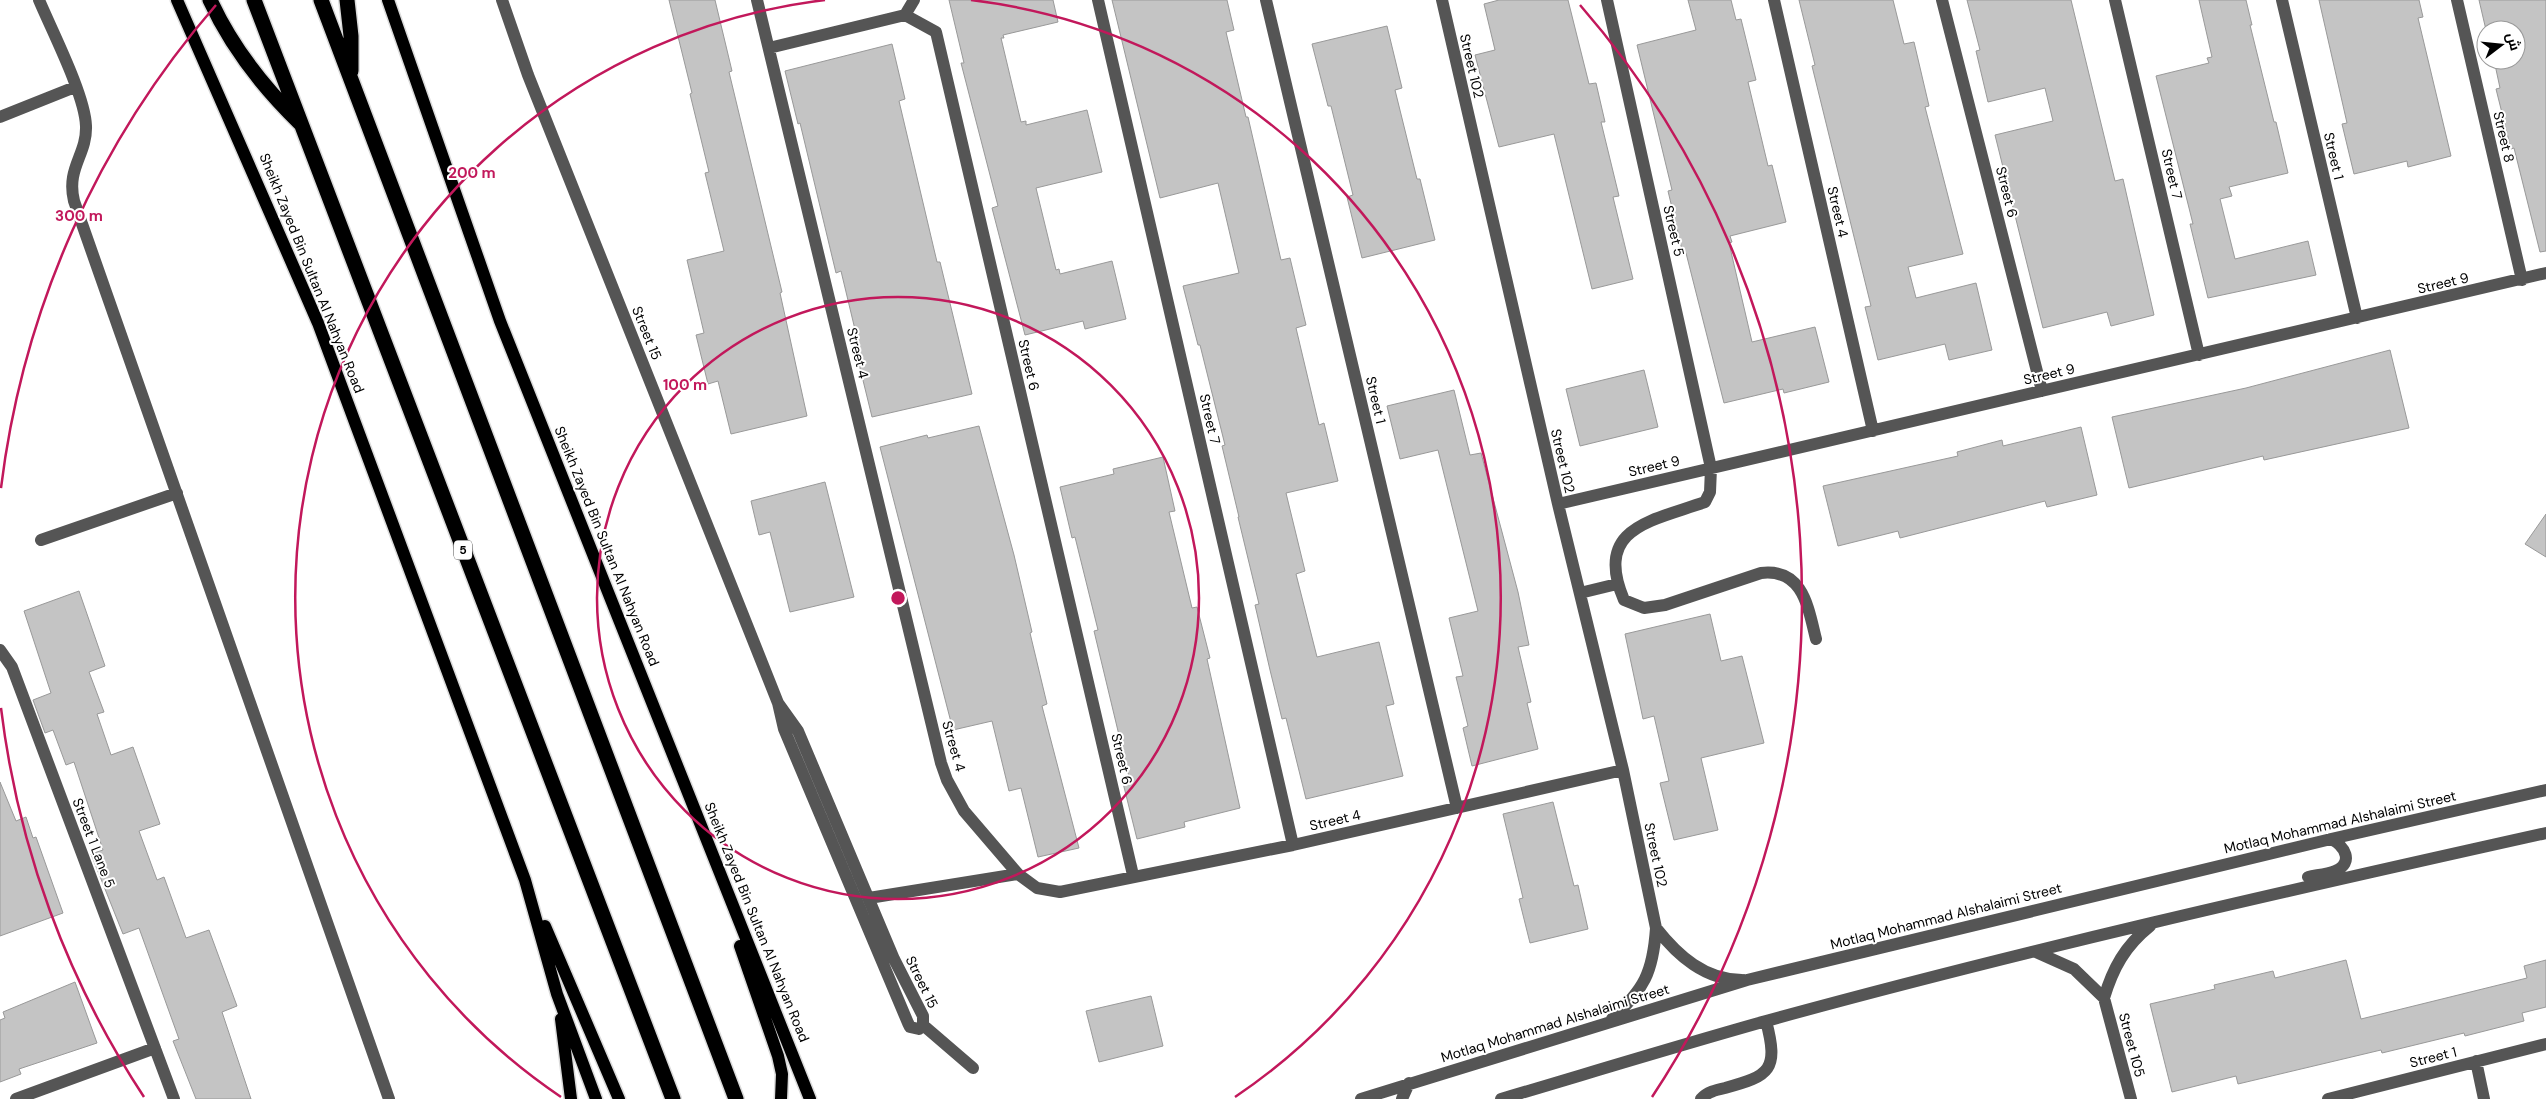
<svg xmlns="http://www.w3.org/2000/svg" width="2546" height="1099" viewBox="0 0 2546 1099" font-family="'DM Sans',Cairo,sans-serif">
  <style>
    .building { fill: #c4c4c4; stroke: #999 }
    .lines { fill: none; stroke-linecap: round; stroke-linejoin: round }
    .major-casing { stroke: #dbdbdb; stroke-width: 15 }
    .highway-casing { stroke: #dbdbdb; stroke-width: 18 }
    .minor { stroke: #555; stroke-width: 12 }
    .major { stroke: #000; stroke-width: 12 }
    .highway { stroke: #000; stroke-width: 15 }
    .ring { fill: none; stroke: #c2185b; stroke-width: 2.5 }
    .labels { text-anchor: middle; stroke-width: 4; stroke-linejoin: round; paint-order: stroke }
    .shield { fill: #fff; stroke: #4c4c4c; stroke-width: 1 }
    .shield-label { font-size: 12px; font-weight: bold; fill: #000 }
    .street-label { font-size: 14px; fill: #000; stroke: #fff }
    .centre { fill: #c2185b; stroke: #fff; stroke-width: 2.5 }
    .ring-label { font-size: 15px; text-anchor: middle; font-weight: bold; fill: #c2185b; stroke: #fff; stroke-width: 4; stroke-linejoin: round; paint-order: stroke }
  </style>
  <rect width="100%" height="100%" fill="#fff"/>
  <path class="building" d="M669,0H715L732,71L729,72L782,292L780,293L807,416L731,434L718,381L708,384L696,335L704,333L687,260L724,251L705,173L709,172L690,94L692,93Z
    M949,0H1053L1058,22L1003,35L1004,38H1001L1021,122L1026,121V125L1087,110L1102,172L1036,188L1056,270L1059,269L1060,274L1112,261L1126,319L1085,329L1083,321L1025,335L992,208L998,206L961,63H964Z
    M1112,0H1227L1234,30L1226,32L1246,117H1248L1281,260L1290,258L1306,325L1296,328L1319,425L1324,423L1338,481L1286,493L1305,571L1296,574L1317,657L1379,642L1394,704L1386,706L1403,776L1306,799L1286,718L1282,719L1270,670L1255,605L1259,604L1238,517H1239L1222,446L1225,445L1200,345H1198L1183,286L1239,273L1218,183L1160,198Z
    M1499,0H1568L1589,84L1596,83L1605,122H1601L1619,196L1613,197L1633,279L1592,289L1554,134L1499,147L1475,55L1495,50L1484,4Z
    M1688,0H1731L1736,20L1741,19L1756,80L1748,82L1768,166L1772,165L1786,222L1730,236L1732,242L1729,243L1752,342L1815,327L1829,382L1784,393L1783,389L1724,403L1686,253L1683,254L1668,191L1672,190L1637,45L1696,30Z
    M1799,0H1893L1904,44L1914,42L1929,106L1925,107L1963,254L1908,267L1916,298L1976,283L1992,350L1949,360L1945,344L1878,360L1865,307L1871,306L1812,66L1815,65Z
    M1967,0H2071L2115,181L2123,179L2154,315L2111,326L2107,312L2043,328L1995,135L2053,121L2045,88L1988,102L1976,51L1980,50Z
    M2199,0H2246L2252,25H2250L2274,122H2276L2288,173L2229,187L2232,196L2220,199L2235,259L2308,241L2316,275L2208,298L2190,224H2193L2156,76L2209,63L2207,58L2212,57Z
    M2319,0H2419L2423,17L2418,18L2451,156L2408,167L2407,161L2354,174L2342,124L2347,123Z
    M2479,0H2546V251L2540,252L2514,148L2511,149L2496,89L2500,88L2494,60H2516V30H2486Z
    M1387,26L1402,88L1395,90L1417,179H1420L1435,240L1362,258L1347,197L1353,195L1331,106H1328L1312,44Z
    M892,44L905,99L899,101L937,262H940L972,394L872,417L859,364L863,363L841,271L836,273L800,123L798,124L785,71Z
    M2390,350L2409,428L2264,460L2263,456L2129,488L2112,417L2246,388Z
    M1644,370L1658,427L1580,446L1566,389Z
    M1454,390L1470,455L1481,453L1518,592L1529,645L1518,647L1531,702L1527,703L1538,749L1472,766L1463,728L1468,726L1456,677L1463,676L1449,618L1478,611L1438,450L1400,459L1387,406Z
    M979,426L1014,555L1032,632L1030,633L1047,704L1042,706L1079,848L1038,857L1021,788L1009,791L992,721L953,730L880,447L927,435L928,438Z
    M2081,427L2097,495L2047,507L2045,501L1900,538L1898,531L1838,546L1823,486L1958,456L1957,452L2002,440L2003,446Z
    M1163,457L1175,511L1169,512L1192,608L1197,607L1210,658L1207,659L1240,808L1184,822L1185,827L1137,839L1123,783L1130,781L1094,631L1098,630L1075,537L1072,538L1060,487L1114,474L1113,469Z
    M825,482L854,597L790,612L770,532L759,535L751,501Z
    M2546,514V557L2525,544Z
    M79,591L105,666L89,672L104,712L97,714L111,755L133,747L160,824L139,831L157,880L164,877L186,938L209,930L237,1006L222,1012L251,1099H196L173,1041L179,1039L139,928L123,934L91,854L103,850L74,762L66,765L53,730L45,733L33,700L51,693L24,611Z
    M1710,614L1721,661L1742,656L1764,743L1701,758L1718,830L1674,840L1660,783L1669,781L1654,716L1643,719L1625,634Z
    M0,782L16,821L26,817L33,838L36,837L63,913L0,936Z
    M1553,802L1574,886L1578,885L1588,929L1530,943L1519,899L1523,898L1503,814Z
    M2346,960L2361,1019L2527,978L2524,966L2546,960V1007L2522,1013L2524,1021L2465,1036L2464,1033L2382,1053L2381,1050L2238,1084L2236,1076L2172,1092L2150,1004L2215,989L2214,985L2273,971L2275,978Z
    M75,982L97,1043L19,1069L21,1074L0,1082V1020L5,1018L3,1012Z
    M1151,996L1163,1046L1099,1062L1086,1011Z"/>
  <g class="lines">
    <g class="major-casing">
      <path id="major" d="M177,0L318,323L525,880L557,994L596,1099
        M388,0L500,321L810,1099
        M545,926L619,1099
        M740,946L778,1056L782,1074L781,1099
        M561,1019L571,1099"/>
    </g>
    <g class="highway-casing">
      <path id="highway" d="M210,0C231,46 264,88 300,123
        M254,0L673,1099
        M321,0L736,1099
        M347,0L351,36V71"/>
    </g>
    <path class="minor" d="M39,0C52,31 85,95 86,126C87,155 66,168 74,201L389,1099
      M502,0L528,75L778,703
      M757,0L941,763L947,780L964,811L1018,874L1037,888L1060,892L1293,845L1623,770
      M1098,0L1293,845
      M1266,0L1457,808
      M1442,0L1558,504L1623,770L1656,928C1653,973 1644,989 1612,1019
      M1607,0L1711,468L1710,492L1705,502C1652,521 1593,527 1624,600L1644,608L1665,605L1761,573C1803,568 1808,607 1816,639
      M1774,0L1873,431
      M1942,0L2042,391
      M2115,0L2199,355
      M2282,0L2357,318
      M2457,0L2522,280
      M905,15L914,0
      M769,48L905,15L936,32L1133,875
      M0,117L75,87
      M1558,504L2546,273
      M41,540L177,493
      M1580,593L1617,584
      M0,650L12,667L174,1099
      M778,703L798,731L894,959L923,1016V1025L919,1029L910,1027L908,1023L784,729Z
      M2308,877C2317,875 2327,874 2335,871C2355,863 2344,845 2331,839
      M869,898L1018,874
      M1656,928C1678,956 1705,980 1742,980
      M2036,952L2074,969L2104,998L2131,1099
      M2104,998C2113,968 2125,946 2150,926
      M923,1025L973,1068
      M2476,1061L2484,1099
      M16,1099L155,1048
      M1361,1099L1747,980L2331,839L2546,790
      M1402,1099L1409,1083
      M1501,1099C1589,1073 1677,1046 1766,1021C2024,950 2285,891 2546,833
      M1701,1099C1707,1092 1716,1090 1725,1088C1770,1076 1779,1070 1766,1021
      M2328,1099L2546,1044"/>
    <use href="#major" class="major"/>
    <use href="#highway" class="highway"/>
  </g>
  <g class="ring">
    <circle cx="898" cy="598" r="301"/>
    <path d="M561 1097A602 602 0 0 1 825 0M971 0A602 602 0 0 1 1235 1097"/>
    <path d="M144 1097A904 904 0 0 1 1 708M1 488A904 904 0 0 1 216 5M1580 5A904 904 0 0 1 1652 1097"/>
  </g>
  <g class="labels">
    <rect class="shield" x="454" y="540.5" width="18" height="19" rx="4"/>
    <g class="shield-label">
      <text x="463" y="554">5</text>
    </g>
    <g class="street-label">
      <text transform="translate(1472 66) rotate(77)" y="5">Street 102</text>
      <text transform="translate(2504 137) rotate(77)" y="5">Street 8</text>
      <text transform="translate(2334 156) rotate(77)" y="5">Street 1</text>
      <text transform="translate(2172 174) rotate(77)" y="5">Street 7</text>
      <text transform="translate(2007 192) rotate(76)" y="5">Street 6</text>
      <text transform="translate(1838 212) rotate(77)" y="5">Street 4</text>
      <text transform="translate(1674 231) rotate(77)" y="5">Street 5</text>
      <text transform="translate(312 273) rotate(68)" y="5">Sheikh Zayed Bin Sultan Al Nahyan Road</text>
      <text transform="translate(2443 283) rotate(-13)" y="5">Street 9</text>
      <text transform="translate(647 333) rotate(68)" y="5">Street 15</text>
      <text transform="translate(858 353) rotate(76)" y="5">Street 4</text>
      <text transform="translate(1029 365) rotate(77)" y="5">Street 6</text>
      <text transform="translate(2049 374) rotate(-13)" y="5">Street 9</text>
      <text transform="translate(1376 400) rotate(77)" y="5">Street 1</text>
      <text transform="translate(1210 419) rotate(77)" y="5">Street 7</text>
      <text transform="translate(1563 461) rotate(77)" y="5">Street 102</text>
      <text transform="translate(1654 466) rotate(-13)" y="5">Street 9</text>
      <text transform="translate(607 546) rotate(68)" y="5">Sheikh Zayed Bin Sultan Al Nahyan Road</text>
      <text transform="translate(954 746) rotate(74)" y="5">Street 4</text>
      <text transform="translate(1122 759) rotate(77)" y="5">Street 6</text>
      <text transform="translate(1335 820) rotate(-13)" y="5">Street 4</text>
      <text transform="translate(2340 822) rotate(-13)" y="5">Motlaq Mohammad Alshalaimi Street</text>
      <text transform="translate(94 843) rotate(69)" y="5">Street 1 Lane 5</text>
      <text transform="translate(1656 855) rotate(78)" y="5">Street 102</text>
      <text transform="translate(1946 916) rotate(-14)" y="5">Motlaq Mohammad Alshalaimi Street</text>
      <text transform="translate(757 922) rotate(68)" y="5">Sheikh Zayed Bin Sultan Al Nahyan Road</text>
      <text transform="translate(922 982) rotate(64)" y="5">Street 15</text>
      <text transform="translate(1555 1023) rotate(-17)" y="5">Motlaq Mohammad Alshalaimi Street</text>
      <text transform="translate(2132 1045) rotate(75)" y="5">Street 105</text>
      <text transform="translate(2433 1057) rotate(-14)" y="5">Street 1</text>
    </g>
  </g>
  <circle cx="898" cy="598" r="8" class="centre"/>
  <g class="ring-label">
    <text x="472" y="178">200 m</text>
    <text x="79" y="221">300 m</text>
    <text x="685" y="390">100 m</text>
  </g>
  <g transform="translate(2501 45) rotate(74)"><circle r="24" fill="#ffffff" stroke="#999999"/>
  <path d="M0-4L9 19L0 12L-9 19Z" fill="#000000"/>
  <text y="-8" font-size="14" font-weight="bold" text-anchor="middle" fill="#000000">ش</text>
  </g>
</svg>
